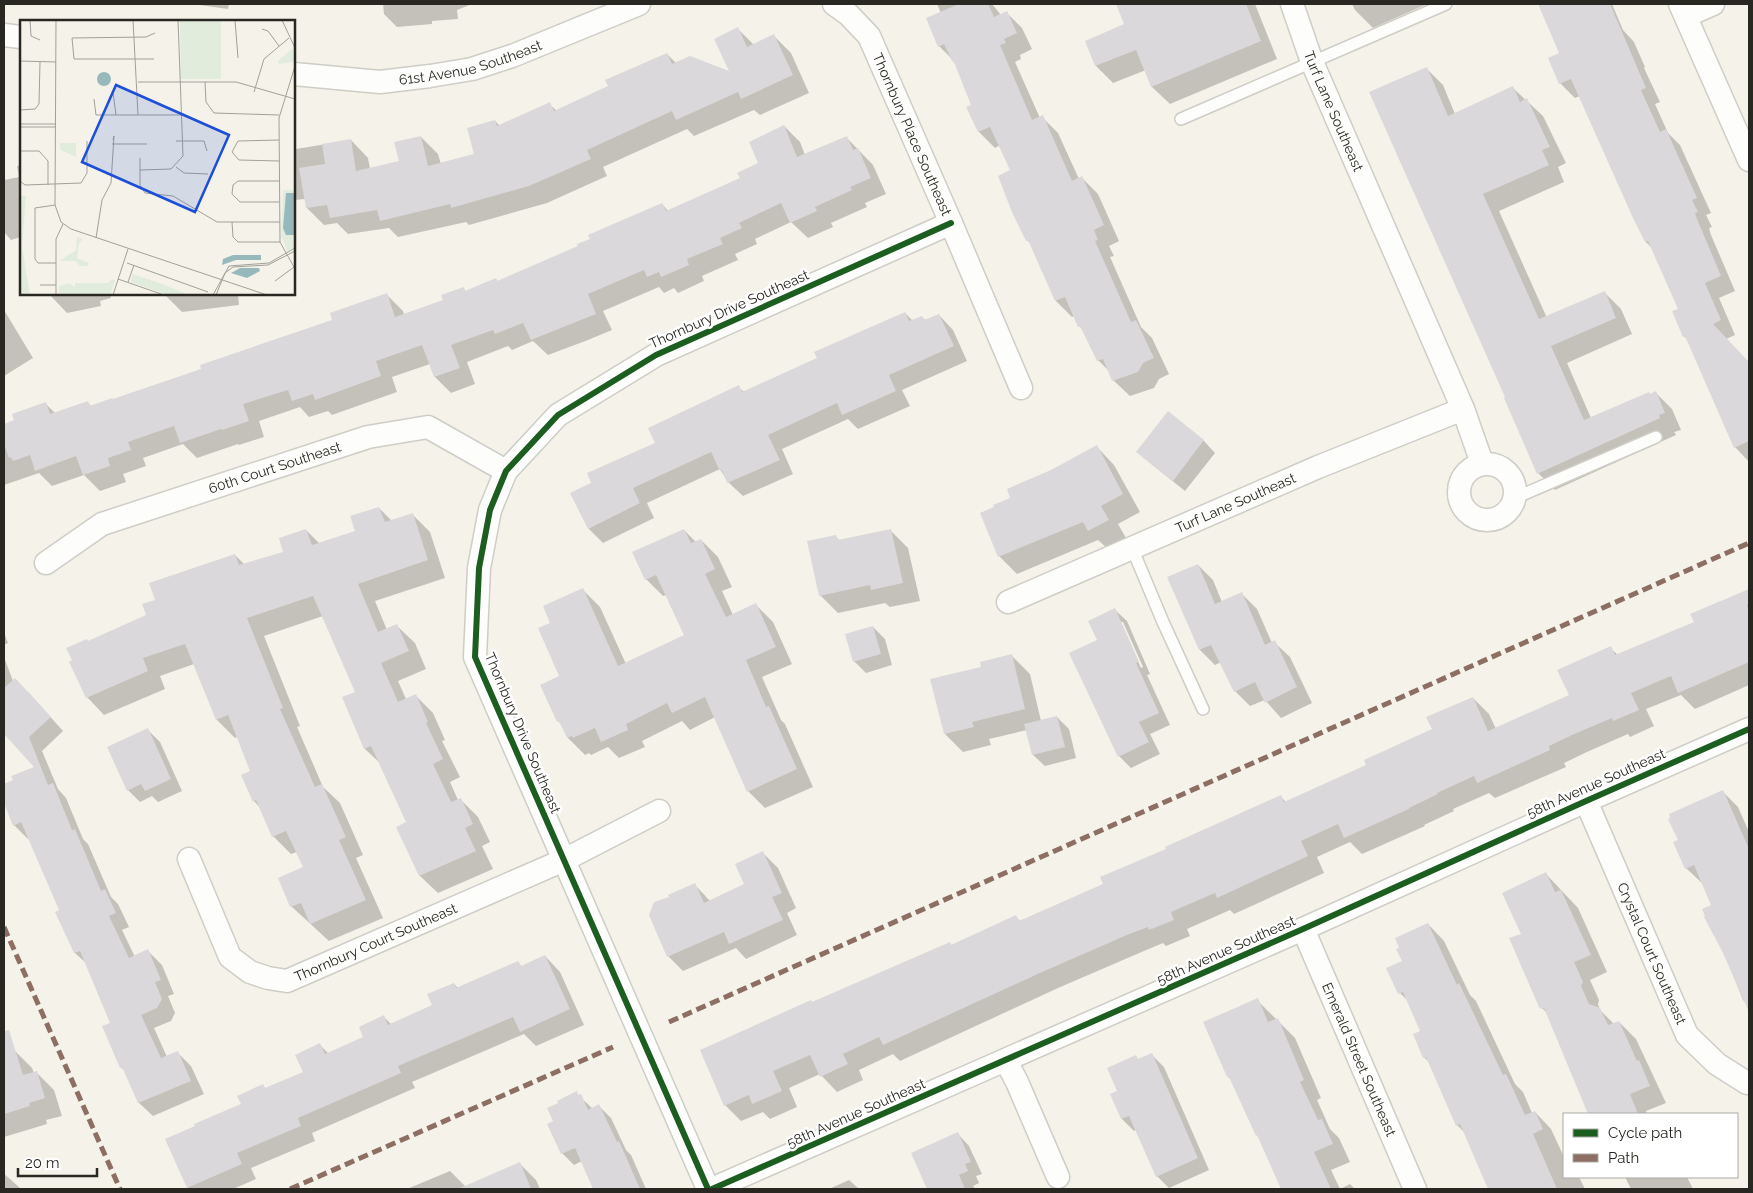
<svg xmlns="http://www.w3.org/2000/svg" width="1753" height="1193" viewBox="0 0 1753 1193" font-family="Raleway,sans-serif">
  <style>
    .shadow { fill: #0003; fill-rule: evenodd }
    .building { fill: #dbd8db }
    .lines { fill: none; stroke-linecap: round; stroke-linejoin: round }
    .service-casing { stroke: #cecdc6; stroke-width: 14 }
    .minor-casing { stroke: #cecdc6; stroke-width: 25 }
    .service { stroke: #fdfdfc; stroke-width: 11 }
    .minor { stroke: #fdfdfc; stroke-width: 22 }
    .quiet { stroke: #8d6e63; stroke-width: 5; stroke-dasharray: 10 5; stroke-linecap: butt }
    .cycleway-casing { stroke: #fff; stroke-width: 9 }
    .cycleway { stroke: #1b5e20; stroke-width: 6 }
    .labels { text-anchor: middle; stroke-width: 5; stroke-linejoin: round; paint-order: stroke }
    .street-label { font-size: 14px; fill: #282721; stroke: #fff }
    .inset-road { fill: none; stroke: #a2a199; stroke-width: 1 }
    .view { fill: #1d4ed8; fill-opacity: 0.15; stroke: #1d4ed8; stroke-width: 2.5 }
    .inset-edge { fill: none; stroke: #282721; stroke-width: 2.5 }
  </style>
  <rect width="100%" height="100%" fill="#f4f2e9"/>
  <path class="shadow" d="M192,4H229L228,9Z
    M383,4H472L457,10L458,19L432,21V24L397,27L384,14Z
    M937,4H992L1001,15L1006,12L1022,28L1032,49L1020,55L1021,59L1015,62L1040,118L1042,117L1058,133L1079,179L1082,178L1098,194L1119,241L1109,246L1114,256L1110,257L1141,327L1152,338L1169,374L1159,379L1154,388L1130,396L1113,380L1111,373L1098,360L1084,331L1079,326L1074,316L1072,317L1056,301L1031,244L1027,240L1011,171L1000,145L995,148L979,132L973,105L957,64L939,46L941,13Z
    M1117,4H1255L1277,59L1170,104L1152,87L1146,70L1113,83L1096,66L1086,42L1126,25Z
    M1352,4H1427L1373,28L1355,10Z
    M1539,4H1612L1623,30L1634,42L1645,67L1644,68L1660,102L1655,104L1668,133L1680,145L1711,213L1706,215L1712,227L1709,228L1711,235L1735,291L1719,298L1735,335L1726,339L1749,363V462L1735,447L1688,340L1684,336L1680,310L1653,249L1646,242L1580,96L1575,98L1560,83L1561,54Z
    M738,29L754,45L774,36L791,53L809,93L760,115L754,110L694,136L687,129L603,167L607,176L547,203L469,225L466,222L398,237L389,228L348,234L337,223L324,225L307,208L305,199L294,200V146L296,149L351,140L368,158L370,169L400,162L421,137L438,154L441,164L476,155L495,121L500,126L549,104L557,111L610,86L667,54L676,63L731,73Z
    M1426,68L1443,85L1455,114L1513,88L1543,116L1566,163L1558,167L1564,182L1499,211L1547,318L1605,293L1621,309L1632,334L1567,363L1591,418L1656,393L1672,409L1681,430L1674,432L1676,435L1555,490L1538,473Z
    M784,126L800,142L805,155L846,137L873,165L886,194L865,203L867,207L831,223L833,227L808,238L791,222L755,239L757,244L735,254L738,260L702,276L704,281L678,293L674,288L664,293L659,287L603,311L612,330L588,340L548,355L533,341L512,350L508,346L467,362L475,384L451,393L435,377L430,364L392,377L397,392L332,415L328,411L309,417L300,407L259,421L264,437L239,445L238,444L197,458L183,444L143,458L146,466L123,474L126,482L100,491L84,475L52,486L39,473L4,485V425L16,421L45,403L56,414L88,403L91,406L113,400L203,370L333,321L387,295L403,311L404,315L444,300L464,289L466,292L496,279L498,282L580,247L662,204L668,211L741,179L760,164Z
    M21,165V237L11,240L4,232V180L19,177L17,166Z
    M49,294H110L111,298L100,301L101,306L67,313Z
    M164,294H238L239,305L182,312Z
    M4,310L33,358L4,376Z
    M905,313L913,321L922,317L926,321L939,315L953,330L967,361L902,390L910,406L858,429L848,419L782,449L793,474L743,496L728,482L720,469L647,503L654,518L603,543L589,529L593,484L657,444L738,387L744,392L818,358Z
    M1168,413L1204,441L1215,453L1185,491L1150,463L1138,452Z
    M1097,447L1114,465L1140,512L1118,524L1126,538L1107,548L1098,540L1017,574L999,556L1052,471Z
    M379,508L392,521L412,514L430,532L445,578L375,601L387,630L397,626L415,643L426,669L398,681L406,699L415,695L433,713L445,740L442,741L460,777L450,782L458,800L460,799L478,817L490,842L482,846L493,869L438,893L420,876L408,823L381,764L365,749L356,692L323,616L264,636L300,726L297,727L323,787L340,803L363,855L356,858L383,918L329,941L291,906L279,879L305,868L297,852L291,854L273,836L261,809L254,801L251,772L238,736L235,738L217,720L194,664L160,676L165,689L104,715L87,697L88,642L147,616L157,601L235,555L245,565L285,552L306,530L320,544L357,531Z
    M684,530L696,542L701,540L718,557L732,587L722,591L733,615L756,605L773,622L792,664L762,677L781,720L785,724L813,787L765,808L748,791L715,717L690,730L682,721L642,741L645,747L619,758L608,747L591,755L589,753L585,755L568,738L563,726L558,721L561,677L552,624L583,590L600,607L626,664L685,636L667,595L663,596L646,579Z
    M890,530L908,548L920,601L890,607L885,603L838,613L820,595L836,537L840,541Z
    M1198,565L1213,580L1222,602L1242,594L1257,609L1272,643L1274,642L1290,657L1312,703L1281,718L1265,700L1250,706L1235,691L1221,662L1215,665L1200,650Z
    M1749,592V685L1695,709L1681,695L1646,709L1654,726L1630,737L1628,734L1589,751L1564,763L1566,767L1495,798L1489,793L1453,809L1454,811L1424,825L1425,826L1362,854L1350,842L1317,857L1324,873L1234,914L1230,910L1187,929L1190,936L1166,946L1163,943L1144,951L1058,988L900,1061L893,1054L859,1070L863,1080L837,1092L820,1074L789,1088L797,1107L770,1119L763,1112L741,1121L725,1105L813,1003L950,943L952,946L1016,917L1020,921L1105,885L1168,850L1281,797L1286,802L1368,766L1433,730L1473,698L1489,714L1496,729L1570,696L1610,648L1618,655L1696,623Z
    M1115,610L1127,621L1150,674L1147,675L1170,725L1150,734L1160,754L1131,768L1119,756L1099,641ZM1120,622H1123L1143,667L1141,668Z
    M873,627L885,639L892,665L866,673L854,661Z
    M4,632L8,643L4,645Z
    M1012,656L1030,674L1041,721L1057,717L1069,729L1076,758L1045,766L1033,755L1027,730L989,739L991,745L963,752L945,734Z
    M4,657L13,681L29,693L63,731L42,751L58,789L66,798L83,839L88,844L111,897L118,904L129,927L122,930L135,957L148,951L162,965L174,994L168,996L175,1013L171,1021L154,1028L167,1057L177,1052L191,1066L204,1094L153,1116L139,1103L126,1072L121,1067L103,1027L112,1023L87,964L75,953L57,913L61,911L30,838L28,839L14,825L4,800V785L15,780L36,768L4,733Z
    M148,730L160,742L182,791L158,802L152,796L140,802L128,790Z
    M1722,791L1738,807L1749,832V1006L1743,1000L1723,950L1713,905L1703,884L1686,868L1675,842L1680,840Z
    M763,853L778,868L796,908L787,913L797,935L746,959L736,948L683,971L668,956L670,898L695,885L710,901L746,885Z
    M1546,874L1578,908L1607,972L1590,980L1599,1000L1598,1004L1600,1010L1614,1024L1619,1022L1636,1039L1666,1103L1646,1111L1647,1114H1590L1548,1014L1540,1006L1522,935Z
    M1428,924L1444,941L1470,995L1476,1001L1515,1084L1523,1092L1532,1113L1535,1112L1551,1129L1564,1157V1177H1579L1585,1189H1491L1465,1133L1457,1125L1431,1064L1424,1057L1422,1031L1410,1003L1400,993L1404,961Z
    M545,956L560,972L584,1025L536,1046L524,1034L412,1082L415,1088L312,1133L315,1141L251,1168L256,1179L233,1189H190L188,1188L167,1140L242,1104L263,1086L266,1089L304,1073L320,1045L329,1054L365,1038L384,1017L391,1024L433,1006L454,984L458,988L518,962L522,967Z
    M1257,1000L1295,1038L1321,1098L1317,1100L1330,1129L1339,1138L1350,1162L1331,1170L1340,1189L1350,1184L1355,1189H1282L1260,1138L1257,1135L1232,1080L1228,1077Z
    M14,1050L32,1068L34,1073L36,1072L54,1090L62,1116L46,1120L47,1124L4,1137V1054Z
    M1152,1055L1164,1067L1209,1170L1169,1188L1157,1176L1137,1129L1134,1131L1122,1119L1112,1095L1119,1092L1139,1060Z
    M576,1093L593,1109L599,1106L611,1118L626,1150L631,1155L646,1189H595L582,1161L574,1165L562,1153L555,1122Z
    M958,1134L969,1146L982,1174L976,1176L979,1183L973,1186L975,1189H928L913,1154Z
    M520,1164L536,1180L540,1189H407L450,1171L466,1187Z
    M4,1174L9,1178L21,1189H4Z
    M1625,1177H1687L1693,1189H1631Z
    M849,1180L859,1189H829Z"/>
  <path class="building" d="M959,4H988L994,17L1007,11L1017,33L1004,39L1006,43L1000,45L1032,120L1043,115L1072,181L1082,176L1104,225L1094,230L1098,240L1095,241L1131,322L1136,320L1154,358L1143,363L1138,372L1112,381L1103,359L1097,361L1080,326L1078,327L1065,297L1055,301L1028,240L1026,241L1012,212L998,176L1010,170L990,127L978,132L966,107L971,105L954,62L952,61L944,44L938,47L926,18Z
    M1116,4H1246L1261,41L1151,87L1136,50L1095,66L1085,41L1124,24Z
    M1538,4H1610L1646,88L1641,90L1660,132L1666,129L1697,198L1692,200L1698,212L1695,213L1697,219L1721,276L1705,283L1721,320L1713,324L1749,362V441L1734,448L1685,336L1683,337L1672,311L1678,309L1648,241L1645,242L1633,218L1571,79L1559,84L1548,58L1559,53Z
    M738,27L747,47L774,34L793,75L741,99L738,92L676,120L672,111L587,150L591,159L529,186L451,208L450,204L380,221L377,210L330,218L327,205L306,208L299,168L325,164L322,144L351,139L356,171L399,161L394,142L421,136L428,166L474,154L467,128L495,120L497,126L550,102L554,111L608,86L605,80L667,53L672,64L690,56L729,71L714,39Z
    M1427,67L1448,116L1513,86L1520,102L1527,98L1550,147L1542,150L1549,165L1483,194L1539,319L1605,291L1616,318L1551,346L1584,420L1649,392L1650,394L1656,391L1665,413L1659,415L1660,418L1537,474L1504,398L1505,397L1369,92Z
    M784,125L797,157L847,136L853,150L858,148L871,178L850,187L852,190L815,207L817,211L790,223L781,203L739,223L742,228L720,238L723,244L687,259L689,265L661,277L659,272L647,277L644,270L588,294L596,314L531,340L523,323L495,334L493,330L451,345L460,368L434,377L422,345L376,361L381,376L315,400L313,394L292,401L288,390L243,404L249,421L222,430L221,429L180,443L174,426L128,442L131,450L108,458L110,466L83,475L76,456L35,471L30,455L13,461L11,457L9,458L4,444V424L14,420L12,414L46,402L50,414L88,401L90,406L112,398L113,399L201,369L200,365L332,320L330,313L387,293L395,317L443,300L441,295L464,287L465,291L496,278L497,281L578,246L577,244L590,239L588,235L662,203L666,211L740,178L737,173L758,163L749,142Z
    M905,312L909,321L922,316L924,320L939,314L954,346L889,375L896,391L842,415L837,403L768,435L780,460L727,483L722,470L720,471L711,452L633,488L640,503L588,529L570,493L591,483L587,473L655,443L648,428L739,385L742,392L817,358L814,352Z
    M1168,411L1204,440L1173,481L1136,452Z
    M1097,445L1123,494L1101,506L1109,520L1088,531L1083,522L998,557L980,513L994,507L993,505L1010,498L1007,489L1051,470Z
    M379,507L385,522L413,513L428,560L358,584L378,632L397,624L409,651L381,663L398,702L416,694L428,722L426,723L443,759L433,764L451,802L461,798L473,824L465,828L476,851L419,876L396,827L406,822L371,746L364,749L342,697L355,692L313,596L247,618L283,708L280,709L315,787L322,784L346,837L339,840L366,900L310,924L301,903L290,907L278,878L303,867L286,831L272,837L256,800L253,802L241,775L250,771L228,715L216,720L185,644L143,658L148,671L86,698L69,662L72,660L66,648L87,639L88,641L146,615L142,604L155,600L149,583L235,554L239,565L283,552L279,538L306,529L312,545L355,531L350,516Z
    M684,529L691,543L701,539L715,569L705,574L726,617L756,603L776,647L746,660L766,707L769,706L797,769L747,792L705,697L672,713L667,703L626,724L628,730L601,742L595,728L573,738L572,736L567,738L559,721L557,722L540,685L559,676L538,628L550,623L543,606L583,588L618,666L684,635L656,575L645,580L632,552Z
    M891,529L903,583L871,590L870,585L819,596L807,541L836,535L838,540Z
    M1198,564L1215,604L1242,592L1265,645L1275,640L1297,687L1265,703L1255,682L1234,692L1211,645L1199,650L1167,577Z
    M1749,589V601L1747,606L1749,610V662L1678,693L1671,676L1631,693L1639,710L1613,721L1612,718L1572,735L1549,746L1550,750L1477,783L1474,776L1437,793L1438,794L1409,808V809L1344,838L1338,824L1301,841L1308,856L1217,898L1215,893L1171,912L1174,920L1149,930L1148,927L1127,935L1042,972L883,1045L879,1037L843,1054L848,1064L820,1077L810,1055L773,1071L782,1091L752,1104L749,1095L724,1106L700,1050L811,1000L812,1002L950,942L951,945L1016,915L1019,921L1103,884L1100,877L1166,849L1165,847L1281,795L1284,802L1366,765L1364,760L1432,729L1426,717L1473,697L1488,731L1569,695L1557,670L1611,646L1615,655L1694,622L1690,614Z
    M1115,608L1139,662L1136,663L1159,713L1139,722L1149,742L1118,757L1069,653L1097,640L1088,621Z
    M873,626L881,654L853,662L845,634Z
    M1012,654L1025,709L972,722L974,727L944,734L930,679L981,667L980,662Z
    M15,678L51,717L29,737L48,785L53,783L72,830L75,829L101,891L105,889L116,913L109,916L129,958L148,949L161,980L155,982L162,999L157,1008L141,1015L161,1058L178,1051L191,1081L138,1103L122,1067L120,1068L102,1026L110,1023L80,951L74,953L55,912L59,910L21,822L13,826L4,803V784L13,780L11,776L34,767L4,734V688Z
    M1057,716L1065,747L1032,755L1024,724Z
    M148,728L171,779L145,791L141,784L127,791L107,747Z
    M1723,790L1749,849V1012L1722,951L1704,917L1705,916L1702,909L1711,905L1694,865L1685,869L1673,842L1678,840L1668,819L1670,818L1669,814Z
    M763,851L782,893L772,897L783,920L729,944L724,932L667,957L649,915L654,902L669,897L668,895L695,883L704,903L744,884L735,864Z
    M1546,872L1555,892L1561,890L1591,955L1574,962L1583,982L1581,986L1589,1004L1600,1008L1608,1025L1619,1021L1637,1061L1639,1060L1650,1086L1630,1094L1638,1114H1588L1544,1008L1541,1009L1539,1007L1509,938L1521,934L1502,893Z
    M1428,923L1457,985L1459,983L1503,1075L1506,1074L1525,1115L1535,1111L1543,1129L1533,1134L1557,1189H1488L1460,1124L1456,1126L1426,1057L1423,1058L1413,1034L1420,1031L1403,992L1398,994L1386,968L1402,961L1396,949L1399,948L1395,938Z
    M545,955L570,1009L520,1032L513,1017L398,1066L401,1073L298,1118L301,1126L237,1153L242,1164L187,1188L165,1139L195,1126L194,1124L241,1104L237,1096L263,1084L265,1088L303,1072L295,1055L320,1043L325,1054L363,1037L359,1027L384,1015L388,1025L432,1005L427,994L454,983L456,988L518,961L521,966Z
    M1258,998L1268,1022L1278,1018L1304,1080L1300,1082L1318,1120L1322,1119L1333,1144L1314,1152L1331,1189H1281L1257,1135L1256,1136L1229,1077H1227L1203,1022Z
    M9,1030L23,1075L37,1071L45,1098L29,1103L30,1106L4,1114V1031Z
    M1152,1053L1198,1158L1156,1177L1129,1116L1121,1119L1110,1094L1117,1091L1107,1068L1136,1055L1138,1059Z
    M577,1091L578,1095L581,1094L588,1110L599,1104L617,1142L619,1141L640,1189H593L575,1148L561,1154L547,1124L553,1121L547,1108L558,1103L557,1101Z
    M958,1132L971,1162L965,1164L968,1171L959,1175L965,1189H927L911,1153Z
    M520,1162L531,1189H458Z"/>
  <g class="lines">
    <g class="service-casing">
      <path id="service" d="M1181,119L1446,4
        M1515,498L1656,437
        M1132,548L1163,622L1203,709"/>
    </g>
    <g class="minor-casing">
      <g id="minor">
        <path id="s1" d="M834,4L848,14L869,36L951,223L1021,388"/>
        <path id="s2" d="M1292,4L1312,62L1463,409L1482,463"/>
        <path d="M1680,4L1749,160"/>
        <path d="M1686,16L1713,4"/>
        <path d="M4,35L21,37"/>
        <path id="s3" d="M294,74L380,82L430,76L472,69L512,56L639,4"/>
        <circle cx="1487" cy="492" r="28"/>
        <path id="s4" d="M46,563L102,524L368,437L428,427L506,471"/>
        <path id="s5" d="M1008,602L1318,467L1463,409"/>
        <path id="s6" d="M1586,801L1687,1035L1717,1064L1747,1083"/>
        <path id="s7" d="M189,859L230,957L250,972L268,978L287,981L564,860L659,811"/>
        <path id="s8" d="M1303,929L1415,1189"/>
        <path d="M1006,1061L1017,1082L1058,1177"/>
        <path d="M708,1189L475,657L479,568L490,510L506,471L558,415L656,355L951,223"/>
        <path d="M712,1189L1303,929L1586,801L1749,729"/>
      </g>
    </g>
    <use href="#service" class="service"/>
    <use href="#minor" class="minor"/>
    <path class="quiet" d="M4,927L120,1189
      M669,1022L1749,543
      M290,1189L613,1047"/>
    <g class="cycleway-casing">
      <path id="cycleway" d="M708,1189L475,657L479,568L490,510L506,471L558,415L656,355L951,223
        M712,1189L1303,929L1586,801L1749,729"/>
    </g>
    <use href="#cycleway" class="cycleway"/>
  </g>
  <g class="labels">
    <g class="street-label">
      <text dy="5" stroke="none"><textPath href="#s3" startOffset="179">61st Avenue Southeast</textPath></text>
      <text dy="5" stroke="none"><textPath href="#s2" startOffset="115">Turf Lane Southeast</textPath></text>
      <text dy="5" stroke="none"><textPath href="#s1" startOffset="155">Thornbury Place Southeast</textPath></text>
      <text transform="translate(729 309) rotate(-24)" y="5">Thornbury Drive Southeast</text>
      <text dy="5" stroke="none"><textPath href="#s4" startOffset="250">60th Court Southeast</textPath></text>
      <text dy="5" stroke="none"><textPath href="#s5" startOffset="248">Turf Lane Southeast</textPath></text>
      <text transform="translate(523 733) rotate(67)" y="5">Thornbury Drive Southeast</text>
      <text transform="translate(1596 783) rotate(-24)" y="5">58th Avenue Southeast</text>
      <text dy="5" stroke="none"><textPath href="#s7" startOffset="266">Thornbury Court Southeast</textPath></text>
      <text transform="translate(1226 950) rotate(-24)" y="5">58th Avenue Southeast</text>
      <text dy="5" stroke="none"><textPath href="#s6" startOffset="166">Crystal Court Southeast</textPath></text>
      <text dy="5" stroke="none"><textPath href="#s8" startOffset="142">Emerald Street Southeast</textPath></text>
      <text transform="translate(856 1113) rotate(-24)" y="5">58th Avenue Southeast</text>
    </g>
  </g>
  <g transform="translate(20 20)">
    <rect width="275" height="275" fill="#f4f2e9"/>
    <path d="M160,0H201V59H161ZM273,28L274,42L259,44L258,41ZM40,123H56V137L40,130ZM263,170H275V227L268,232L261,216ZM0,175L6,176L2,227L10,275H0ZM57,217L63,219L59,223L57,238L69,243L68,246H60L55,241H39L56,230ZM112,254L140,263L169,275H148L111,262ZM92,259L95,260L90,275H39V266L49,263L55,267V263H88Z" fill="#e2ecdd"/>
    <path d="M77 59a7 7 0 1 1 14 0a7 7 0 1 1-14 0ZM266,173H275V215H266L263,208ZM213,235H241V240H216L202,245L203,239ZM220,248H239L240,251L227,258L211,253Z" fill="#98b9bc"/>
    <path class="inset-road" d="M10,0L11,16L20,20M36,0L35,185L41,202L51,209L247,275M113,0L118,95M215,0L218,38M262,0L275,28M242,9L248,11L259,26M134,39H54L52,18L126,17L135,13M0,41L36,42M118,62H216L275,79M185,62L186,82L194,93L259,95M93,72L96,95M234,72L244,39L269,18M74,79L76,95H163M0,90L15,89L19,84L20,42M0,104H36M0,107H36M259,120L218,121L212,132L219,140L259,141M156,121H184L187,131M92,124H127M0,131H19L28,141V165M120,138V165L125,173L153,176L197,202H260M156,147L164,153L188,154M120,150L151,149L163,136L158,0M0,161L5,165L61,163L67,153V121M259,161H218L213,165L212,174L220,182H259M35,185L15,188V239L18,243H36M212,202L213,217L218,222H260M76,218L82,180L91,163L94,116L93,120M107,243L188,272M274,247L260,222L259,98L275,46M98,259L144,275M255,261L274,247M108,262L114,245M20,265H36M36,275V219L43,204M93,275L108,229M193,275L209,246L249,243L275,228M196,275L205,253L213,247L248,245L275,231"/>
    <path class="view" d="M96,65L209,115L175,192L62,142Z"/>
    <rect width="275" height="275" class="inset-edge"/>
  </g>
  <rect width="1753" height="1193" fill="none" stroke="#282721" stroke-width="10"/>
  <rect x="1563" y="1113" width="175" height="65" fill="#ffffff" stroke="#a9a9a6"/>
  <rect x="1573" y="1129" width="25" height="8" fill="#1b5e20" stroke="#a9a9a6"/>
  <text x="1608" y="1138" font-size="15" fill="#282721">Cycle path</text>
  <rect x="1573" y="1154" width="25" height="8" fill="#8d6e63" stroke="#a9a9a6"/>
  <text x="1608" y="1163" font-size="15" fill="#282721">Path</text>
  <path d="M18 1168v8h79v-8" fill="none" stroke="#282721" stroke-width="2.5"/>
  <text x="25" y="1168" font-size="15" fill="#282721" stroke="#ffffff" stroke-width="4" paint-order="stroke">20 m</text>
</svg>
